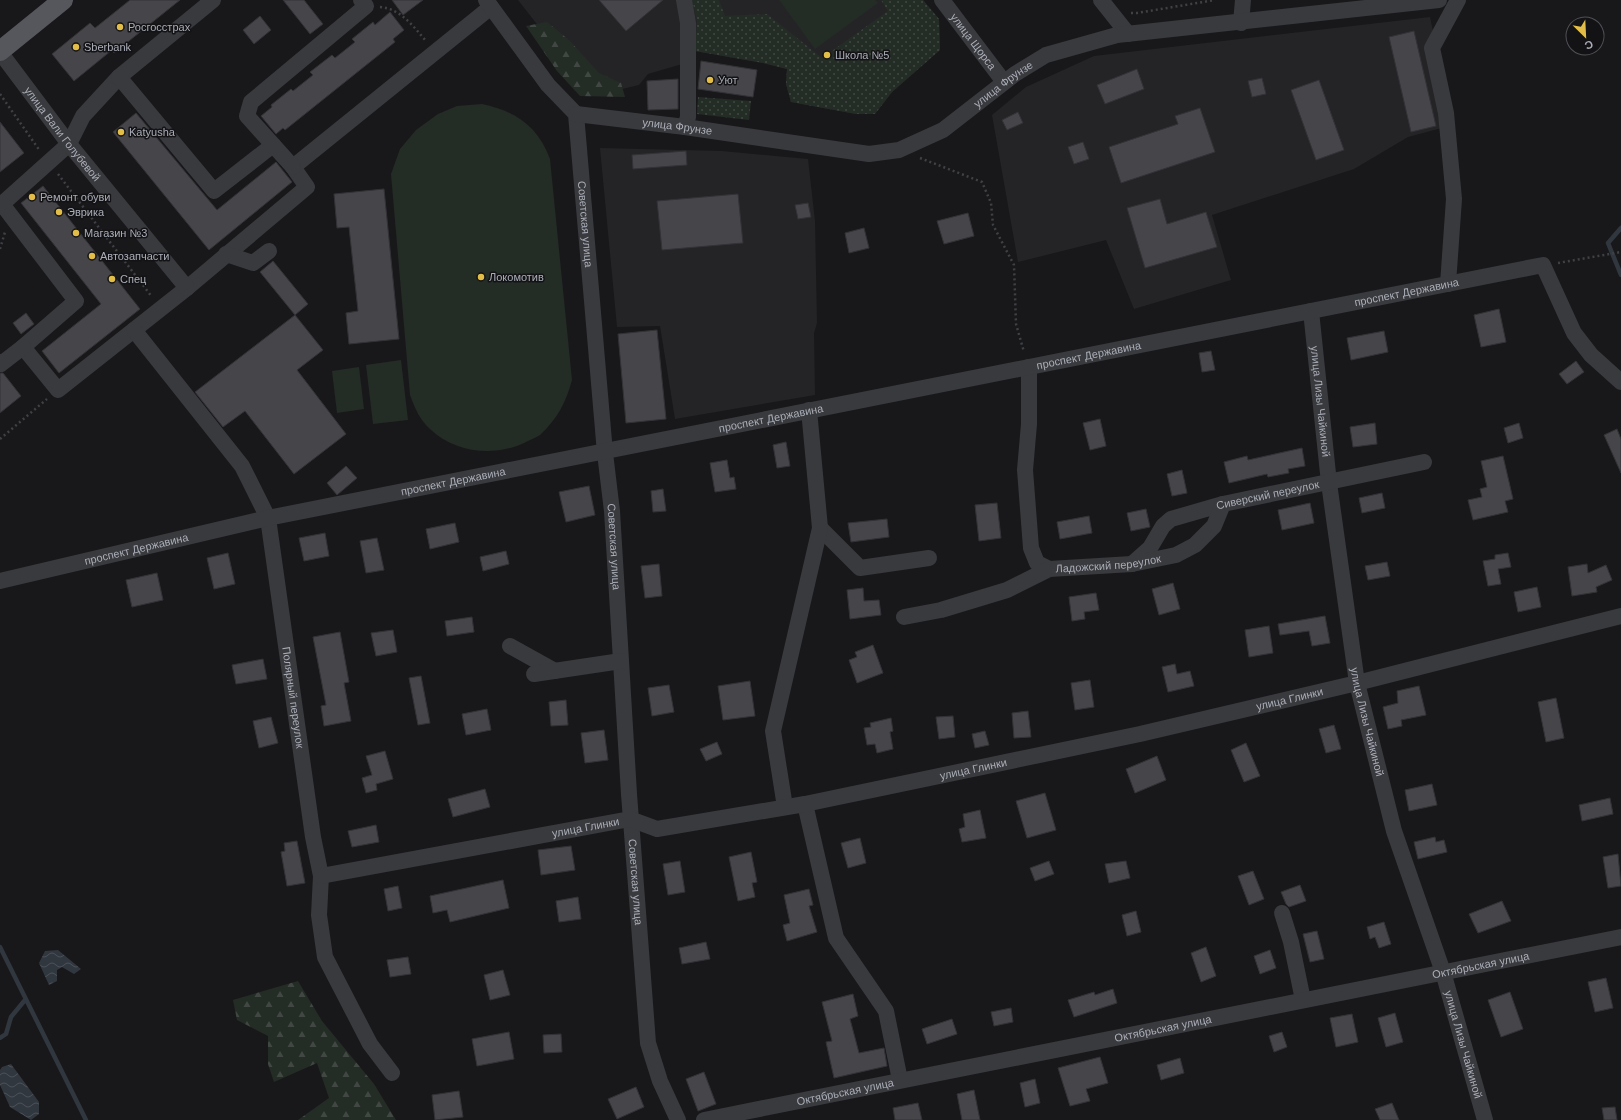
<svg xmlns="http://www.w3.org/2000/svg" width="1621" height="1120" viewBox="0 0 1621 1120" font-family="Helvetica,sans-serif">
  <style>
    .built { fill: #242427 }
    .grass { fill: url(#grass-dots) }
    .forest { fill: url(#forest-firs) }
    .garden { fill: #242c26 }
    .water { fill: url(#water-waves) }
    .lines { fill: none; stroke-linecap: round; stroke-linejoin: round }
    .stream { stroke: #31373f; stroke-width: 4.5 }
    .building { fill: #45454a; stroke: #333236 }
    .path { stroke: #3f4145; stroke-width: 2.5; stroke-dasharray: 2 3; stroke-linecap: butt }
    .minor { stroke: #393a3e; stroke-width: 16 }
    .major { stroke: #56565d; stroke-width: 20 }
    .poi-dot { fill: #e2bd47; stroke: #131315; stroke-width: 1.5 }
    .labels { text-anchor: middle; stroke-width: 3; stroke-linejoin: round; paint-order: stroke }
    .poi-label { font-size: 11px; fill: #abaeb8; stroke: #131315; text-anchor: start }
    .street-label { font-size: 11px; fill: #abaeb8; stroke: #131315 }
  </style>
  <defs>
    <pattern id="grass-dots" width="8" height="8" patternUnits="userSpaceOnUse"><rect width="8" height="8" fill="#242c26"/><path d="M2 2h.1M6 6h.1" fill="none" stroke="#414843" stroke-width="1.8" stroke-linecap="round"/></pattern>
    <pattern id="forest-firs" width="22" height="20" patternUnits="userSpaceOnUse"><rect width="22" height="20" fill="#242c26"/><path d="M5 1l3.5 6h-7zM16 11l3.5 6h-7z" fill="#414843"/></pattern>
    <pattern id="water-waves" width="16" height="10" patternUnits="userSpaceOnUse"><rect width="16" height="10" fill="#31373f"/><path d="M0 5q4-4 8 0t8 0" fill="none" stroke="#4c5159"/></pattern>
  </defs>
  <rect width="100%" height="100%" fill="#18181a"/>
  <path class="built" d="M518,0H923L939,19L940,50L892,92L875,114H856L791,102L786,84L787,69L763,63L695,51L696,60L648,74L639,85L593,96Z
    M1430,17L1453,125L1408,137L1354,169L1212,215L1231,280L1134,309L1106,240L1018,262L992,115L1026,87L1094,56Z
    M600,148L722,151L808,159L815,221L817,323L814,333L815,395L675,419L660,326L617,327Z"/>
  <path class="grass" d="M692,0H719L725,16L767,14L822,58L888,11L881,0H923L939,19L940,50L892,92L875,114H856L791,102L786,84L787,69L763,63L695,51L697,21Z
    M698,97L751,101L749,120L697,114Z"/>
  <path class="forest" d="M547,22L569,40L599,73L621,83L625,97L580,96L557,71L526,26Z
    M298,981L322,1021L374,1084L396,1120H298L329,1098L317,1063L274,1082L268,1064V1036L237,1020L233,1000Z"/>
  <path class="garden" d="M779,0H875L878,3L815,49Z
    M482,104C515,111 538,126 550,159L572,380C566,402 558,418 540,435C536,438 529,440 524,443C494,457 455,453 430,429C419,419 415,408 410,395L391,174L400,149L416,130L438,114L457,106Z
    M401,360L408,420L373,424L366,365Z
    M359,367L364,409L337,413L332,371Z"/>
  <path class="water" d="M58,950L81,969L74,974L62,967L57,970V981L49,985L39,963L45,951Z
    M11,1064L39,1102V1114L31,1120L10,1107L0,1085V1070L2,1067Z"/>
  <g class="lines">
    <path class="stream" d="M1621,228L1608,243L1621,275
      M0,947L86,1120
      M0,1038L6,1034L11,1017L25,1000"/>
  </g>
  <path class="building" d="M130,0H180L114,53L112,50L74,81L52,54L90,23L95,28Z
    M283,0H304L323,24L310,34Z
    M392,0H423L403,15Z
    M599,0H663L626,31Z
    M390,12L404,30L393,39L395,42L285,130L283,128L276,134L261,116L272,107L271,105L291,89L293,91L313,75L310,72L332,55L335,58L355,42L352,39L373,22L375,25Z
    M260,16L271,30L254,44L243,30Z
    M1414,31L1436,126L1411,132L1389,37Z
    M701,61L757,70L753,97L698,89Z
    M1137,69L1144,89L1105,104L1097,85Z
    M1262,78L1266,94L1252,97L1248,81Z
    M678,79V109L648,110L647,81Z
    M1319,80L1344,150L1316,160L1291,90Z
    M1200,108L1215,152L1121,183L1109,147L1178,124L1175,116Z
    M1018,112L1023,123L1007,130L1002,120Z
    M136,113L217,210L276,162L292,182L209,250L113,132Z
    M0,122L24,153L0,172Z
    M1083,142L1089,159L1074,164L1068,147Z
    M686,151L687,165L633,169L632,155Z
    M43,186L140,309L59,373L42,351L101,304L21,203Z
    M384,189L399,339L349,344L346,313L358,311L349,227L337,228L334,194Z
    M738,194L743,243L662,250L657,201Z
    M1160,199L1167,224L1206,212L1217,247L1145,268L1127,208Z
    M808,203L811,217L798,219L795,205Z
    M968,213L974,236L944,244L937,221Z
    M864,228L869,248L849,253L845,233Z
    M273,261L308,304L295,315L260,272Z
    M1499,309L1506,342L1481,347L1474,315Z
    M26,313L34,324L21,334L13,323Z
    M295,315L323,350L297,370L346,434L294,474L245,411L223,427L195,392Z
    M657,330L666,419L626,423L618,334Z
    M1384,331L1388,352L1351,360L1347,338Z
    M1211,351L1215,370L1202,372L1199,353Z
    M1576,361L1584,372L1567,384L1559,374Z
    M0,373H3L21,396L0,413Z
    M1100,419L1106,446L1090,450L1083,423Z
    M1375,423L1377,444L1353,447L1350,427Z
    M1519,423L1523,438L1508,443L1504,428Z
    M1617,429L1621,439V473L1604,435Z
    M786,442L790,466L777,468L773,445Z
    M1302,448L1305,466L1288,469L1289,473L1268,477L1267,474L1229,483L1224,462L1247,456L1248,460Z
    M1503,456L1513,499L1505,501L1508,512L1473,520L1468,500L1482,497L1480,489L1487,487L1481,461Z
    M727,460L730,478L734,477L736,489L715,492L710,463Z
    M346,466L357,478L337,495L327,483Z
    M1182,470L1187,493L1172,496L1167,474Z
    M589,486L595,515L566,522L559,492Z
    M663,489L666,511L653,512L651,491Z
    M1382,493L1385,508L1362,513L1359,498Z
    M997,503L1001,538L979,541L975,505Z
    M1310,503L1314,523L1282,530L1278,510Z
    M1146,509L1150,527L1131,531L1127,513Z
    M1089,516L1092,533L1060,539L1057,522Z
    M887,519L889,537L851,542L848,523Z
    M455,523L459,542L430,549L426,529Z
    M325,533L329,556L304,561L299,538Z
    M377,538L384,570L366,573L360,541Z
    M506,551L509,564L483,571L480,557Z
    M228,553L235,584L214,589L207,558Z
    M1508,553L1511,567L1498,569L1501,584L1488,586L1483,561L1495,559V555Z
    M1387,562L1390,576L1368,580L1365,566Z
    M659,564L662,596L645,598L641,566Z
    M1587,564L1588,573L1606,565L1612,580L1596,587L1597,592L1572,596L1568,567Z
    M157,573L163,600L132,607L126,580Z
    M1173,583L1180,609L1159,615L1152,589Z
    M1537,587L1541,607L1518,612L1514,592Z
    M863,588L864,601L879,600L881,615L850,619L847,590Z
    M1096,593L1099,610L1084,612L1085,619L1072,621L1069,597Z
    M1325,616L1330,643L1312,646L1309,631L1280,635L1278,624Z
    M472,617L474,632L447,636L445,621Z
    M1269,626L1273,653L1249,657L1245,630Z
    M393,630L397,652L376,656L371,633Z
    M340,632L349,682L344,683L351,721L324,726L321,706L326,705L313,637Z
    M873,645L883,673L857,683L849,660L857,657L855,652Z
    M263,659L267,679L236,684L232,665Z
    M1175,664L1177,674L1190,671L1194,686L1168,692L1162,667Z
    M421,676L430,723L418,725L409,678Z
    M1090,680L1094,707L1075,710L1071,683Z
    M750,681L755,716L723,720L718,686Z
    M669,685L674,712L652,716L648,688Z
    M1419,686L1426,715L1401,720L1402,726L1388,729L1383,707L1398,703L1397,691Z
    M1556,698L1564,738L1546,742L1538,702Z
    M566,700L568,725L551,726L549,702Z
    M487,709L491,730L466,735L462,714Z
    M1028,711L1031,737L1014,738L1012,713Z
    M953,716L955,737L939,739L936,717Z
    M271,717L278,743L259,748L253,721Z
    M891,718L893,731L890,732L893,749L877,753L875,744L867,745L864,728L871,727L870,723Z
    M1334,725L1341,749L1326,753L1319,729Z
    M604,730L608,760L585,763L581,733Z
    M985,731L989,745L975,748L972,734Z
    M717,742L722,754L706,761L700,749Z
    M1246,743L1260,776L1244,782L1231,750Z
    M385,751L393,779L376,784L377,790L366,793L362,778L372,775L366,756Z
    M1157,756L1166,780L1135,793L1126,769Z
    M1432,784L1437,805L1409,811L1405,790Z
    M485,789L490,807L453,817L448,799Z
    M1045,793L1056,830L1027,838L1016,801Z
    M1610,798L1613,814L1582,821L1579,805Z
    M980,810L986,838L962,842L959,829L965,827L963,814Z
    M376,825L379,842L352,847L348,831Z
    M1435,837L1436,842L1444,840L1447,852L1418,859L1414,842Z
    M860,838L866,863L848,868L841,843Z
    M297,841L305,883L287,886L281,852L285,851L284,843Z
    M571,846L575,870L541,875L538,850Z
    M751,852L757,882L752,883L755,897L738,901L729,857Z
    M1618,854L1621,886L1608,888L1603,857Z
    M680,861L685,892L668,895L663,864Z
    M1049,861L1054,874L1035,881L1030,868Z
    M1126,861L1130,878L1109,883L1105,864Z
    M1253,871L1264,899L1249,905L1238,876Z
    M503,880L509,908L450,922L447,910L433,913L430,896Z
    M1300,885L1306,901L1289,907L1286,904L1281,892Z
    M398,886L402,908L388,911L384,889Z
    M809,889L813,905L809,906L817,932L787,941L783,925L790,923L784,895Z
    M578,897L581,919L559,922L556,901Z
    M1502,901L1511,921L1478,933L1469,914Z
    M1136,911L1141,932L1127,936L1122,915Z
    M1384,922L1391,944L1379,948L1375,937L1370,939L1367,927Z
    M1317,931L1324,959L1310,962L1303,934Z
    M706,942L710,959L682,964L679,948Z
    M1206,947L1216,976L1201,982L1191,953Z
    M1270,950L1276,968L1260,974L1254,956Z
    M408,957L411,974L390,977L387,960Z
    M503,970L510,995L490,1000L484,975Z
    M1606,978L1613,1008L1595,1012L1588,982Z
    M1113,989L1117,1003L1074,1017L1068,1000L1094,992L1095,995Z
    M1510,992L1523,1029L1501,1037L1488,1000Z
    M853,994L858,1016L850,1019L859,1053L884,1048L887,1066L834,1078L826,1042L832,1041L822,1002Z
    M1011,1008L1013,1022L994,1026L991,1012Z
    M1395,1013L1403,1042L1386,1047L1378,1018Z
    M1352,1014L1358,1042L1336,1047L1330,1018Z
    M952,1019L957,1034L927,1044L922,1029Z
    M509,1032L514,1059L477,1066L472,1039Z
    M1282,1032L1287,1047L1274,1052L1269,1036Z
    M561,1034L562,1052L544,1053L543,1035Z
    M1100,1057L1108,1083L1086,1089L1090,1101L1070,1106L1058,1068Z
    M1180,1058L1184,1073L1161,1080L1157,1065Z
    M704,1072L716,1104L698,1111L686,1079Z
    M1035,1079L1040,1103L1025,1107L1020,1083Z
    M636,1087L644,1107L617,1119L608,1099Z
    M974,1090L980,1120H962L957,1094Z
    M459,1091L463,1117L435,1120L432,1095Z
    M918,1103L922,1120H895L893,1108Z
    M1392,1103L1399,1120H1380L1375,1109Z
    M1615,1107L1617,1120H1604L1602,1108Z"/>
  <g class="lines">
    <path class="path" d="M380,7C401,9 413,26 426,41
      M1131,13H1137L1215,0
      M0,94L40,151
      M920,158L982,182L991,203L993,225L1014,265L1016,324L1024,352
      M58,174L152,297
      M0,249L5,232
      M1558,263L1621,252
      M0,439L47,399"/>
    <g class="minor">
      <path d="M213,0L119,77L83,116L69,144L2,204L76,301L23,347L58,390L187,288L307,187L293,167L491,7"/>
      <path id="s1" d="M486,0L548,85L576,114L605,453L612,511L629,794L648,1043L660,1081L678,1120"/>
      <path d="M684,0L688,23V117L685,127"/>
      <path id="s2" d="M942,0L1004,82"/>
      <path d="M1101,0L1128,34"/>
      <path d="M1241,23L1243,0"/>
      <path id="s3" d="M0,52L69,144L187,288"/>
      <path d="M119,77L214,191L273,145"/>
      <path id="s4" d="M576,114L685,127L869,154L899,150L943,130L1015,74L1046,55L1117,35L1439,0"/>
      <path d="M293,167L247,116L251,102L366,6L361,0"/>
      <path d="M226,254L253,263L269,251"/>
      <path d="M1448,284L1454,199L1446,113L1432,48L1458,0"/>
      <path id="s5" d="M1311,311L1329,483L1357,683L1394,831L1443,972L1485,1120"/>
      <path id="s6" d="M134,330L242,466L268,518L313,837L321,876L319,915L325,957L370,1044L392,1073"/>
      <path d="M0,362L1,364L23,347"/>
      <path d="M1029,367V424L1025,470L1031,548L1037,563L1049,569"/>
      <path d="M820,528L860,568L929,558"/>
      <path id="s7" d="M1132,564L1150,548L1163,526L1171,519L1223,504L1424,462"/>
      <path id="s8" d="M0,581L268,518L1543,265L1574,333L1591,355L1621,382"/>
      <path id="s9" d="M904,617L941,610L1007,590L1049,569L1132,564L1176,555L1195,545L1214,526L1223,504"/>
      <path d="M510,646L555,671"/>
      <path d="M534,674L621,661"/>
      <path d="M805,804L836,938L886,1011L900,1080"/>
      <path d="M785,807L773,731L820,528L809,410"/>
      <path id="s10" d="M321,876L630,819L657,829L805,804L1140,734L1357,683L1621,616"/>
      <path d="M1282,913L1291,942L1303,1000"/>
      <path id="s11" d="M704,1120L1621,937"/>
    </g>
    <path class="major" d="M0,51L63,0"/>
  </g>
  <g class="poi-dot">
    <circle cx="120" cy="27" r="4"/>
    <circle cx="76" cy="47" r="4"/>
    <circle cx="827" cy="55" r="4"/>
    <circle cx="710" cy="80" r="4"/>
    <circle cx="121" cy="132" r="4"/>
    <circle cx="32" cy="197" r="4"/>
    <circle cx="59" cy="212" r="4"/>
    <circle cx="76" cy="233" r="4"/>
    <circle cx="92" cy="256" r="4"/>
    <circle cx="481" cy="277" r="4"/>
    <circle cx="112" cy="279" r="4"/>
  </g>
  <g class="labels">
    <g class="poi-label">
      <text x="128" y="31">Росгосстрах</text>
      <text x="84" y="51">Sberbank</text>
      <text x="835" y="59">Школа №5</text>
      <text x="718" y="84">Уют</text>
      <text x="129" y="136">Katyusha</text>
      <text x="40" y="201">Ремонт обуви</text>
      <text x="67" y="216">Эврика</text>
      <text x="84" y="237">Магазин №3</text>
      <text x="100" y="260">Автозапчасти</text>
      <text x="489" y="281">Локомотив</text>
      <text x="120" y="283">Спец</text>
    </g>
    <g class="street-label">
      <text dy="4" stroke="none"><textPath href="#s2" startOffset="52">улица Щорса</textPath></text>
      <text dy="4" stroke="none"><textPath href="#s4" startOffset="450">улица Фрунзе</textPath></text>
      <text dy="4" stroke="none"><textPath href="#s4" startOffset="102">улица Фрунзе</textPath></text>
      <text dy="4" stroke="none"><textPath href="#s3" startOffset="103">улица Вали Голубевой</textPath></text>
      <text dy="4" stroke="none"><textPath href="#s1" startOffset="256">Советская улица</textPath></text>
      <text dy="4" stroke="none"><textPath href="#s8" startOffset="1436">проспект Державина</textPath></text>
      <text dy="4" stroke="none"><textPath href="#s8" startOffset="1112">проспект Державина</textPath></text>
      <text dy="4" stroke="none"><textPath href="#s5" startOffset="91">улица Лизы Чайкиной</textPath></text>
      <text dy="4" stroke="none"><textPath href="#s8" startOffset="788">проспект Державина</textPath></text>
      <text dy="4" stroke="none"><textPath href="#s8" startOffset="464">проспект Державина</textPath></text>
      <text dy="4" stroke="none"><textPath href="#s7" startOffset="160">Сиверский переулок</textPath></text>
      <text dy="4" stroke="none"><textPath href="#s1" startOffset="580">Советская улица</textPath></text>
      <text dy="4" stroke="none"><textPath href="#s8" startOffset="140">проспект Державина</textPath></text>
      <text dy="4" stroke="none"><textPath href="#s9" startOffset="213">Ладожский переулок</textPath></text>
      <text dy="4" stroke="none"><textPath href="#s6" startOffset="413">Полярный переулок</textPath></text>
      <text dy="4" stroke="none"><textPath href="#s10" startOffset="989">улица Глинки</textPath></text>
      <text dy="4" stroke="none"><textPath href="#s5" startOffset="415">улица Лизы Чайкиной</textPath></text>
      <text dy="4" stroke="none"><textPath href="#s10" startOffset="665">улица Глинки</textPath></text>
      <text dy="4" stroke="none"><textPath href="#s10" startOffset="269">улица Глинки</textPath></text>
      <text dy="4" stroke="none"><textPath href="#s1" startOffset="916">Советская улица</textPath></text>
      <text dy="4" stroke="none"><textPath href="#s11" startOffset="792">Октябрьская улица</textPath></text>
      <text dy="4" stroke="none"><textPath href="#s11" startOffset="468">Октябрьская улица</textPath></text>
      <text dy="4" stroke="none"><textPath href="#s5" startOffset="752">улица Лизы Чайкиной</textPath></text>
      <text dy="4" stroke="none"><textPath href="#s11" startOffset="144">Октябрьская улица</textPath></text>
    </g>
  </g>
  <g transform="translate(1585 36) rotate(156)"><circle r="19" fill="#131315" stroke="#505156"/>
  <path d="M0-3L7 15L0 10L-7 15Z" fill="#e2bd47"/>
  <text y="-6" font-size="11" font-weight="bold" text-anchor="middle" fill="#abaeb8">С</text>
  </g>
</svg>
